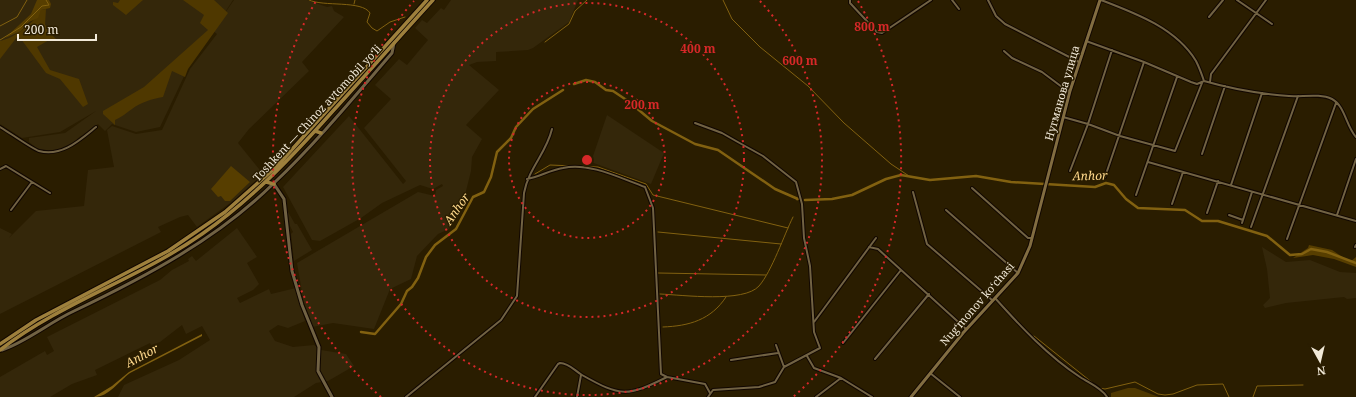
<svg xmlns="http://www.w3.org/2000/svg" width="1356" height="397" viewBox="0 0 1356 397" font-family="'Noto Serif',serif">
  <style>
    .built { fill: #34270a }
    .green { fill: #4f3800 }
    .forest { fill: #573e00 }
    .water { fill: #826110 }
    .lines { fill: none; stroke-linecap: round; stroke-linejoin: round }
    .stream { stroke: #826110; stroke-width: 1 }
    .canal { stroke: #826110; stroke-width: 2.5 }
    .minor-casing { stroke: #110700; stroke-width: 4 }
    .tertiary-casing { stroke: #110700; stroke-width: 5 }
    .secondary-casing { stroke: #110700; stroke-width: 5 }
    .trunk-casing { stroke: #110700; stroke-width: 5.5 }
    .minor { stroke: #716243; stroke-width: 2 }
    .tertiary { stroke: #716243; stroke-width: 3 }
    .secondary { stroke: #826d41; stroke-width: 3 }
    .trunk { stroke: #9e803c; stroke-width: 3.5 }
    .ring { fill: none; stroke: #d62828; stroke-width: 2; stroke-dasharray: 2 4 }
    .labels { text-anchor: middle; stroke-width: 3; stroke-linejoin: round; paint-order: stroke }
    .street-label { font-size: 11px; fill: #f1e9d8; stroke: #2a1d00 }
    .water-label { font-size: 12px; font-style: italic; fill: #fed88b; stroke: #2a1d00 }
    .centre { fill: #d62828; stroke: #2a1d00; stroke-width: 2 }
    .ring-label { font-size: 12px; text-anchor: middle; font-weight: bold; fill: #d62828; stroke: #2a1d00; stroke-width: 3; stroke-linejoin: round; paint-order: stroke }
  </style>
  <rect width="100%" height="100%" fill="#2a1d00"/>
  <path class="built" d="M0,0H233L216,26L234,0H307L327,7L332,6L334,11L344,17L302,62L309,71L249,129L238,143L263,174L233,201L197,227L188,215L180,217L158,227L161,232L0,314V228L12,234L9,238L36,211L84,206L88,170L114,167L107,130L112,126L136,134L162,130L190,69L217,34L213,31L188,68L160,127L136,132L112,124L105,131L98,124L78,138L74,143L59,150H39L29,142V138L65,133L96,111L60,132L22,138L0,124Z
    M451,0H578L569,22L533,48L528,50L496,52V61L477,62L469,65L499,90L466,125L482,139L472,157L471,171L460,215L452,222L449,229L438,234L417,256L411,279L390,289L374,329L333,323L312,327L304,304L297,263L418,192L435,196L436,190L443,186L442,184L433,189L420,185L382,203L361,218L320,241L312,240L283,187L349,116L403,184L406,181L364,128L391,99L375,85L399,59L407,65L428,40L415,28L422,20L427,23L441,8L444,10Z
    M607,115L664,153L651,184L591,162Z
    M287,210L295,224H297L312,250L294,261L291,234L293,232L290,226Z
    M237,228L257,257L247,263L259,284L253,290L237,298L240,303L269,289L271,294L296,288L305,321L288,328L278,325L269,331L275,341L293,347L314,345L321,350L346,354L354,366L328,381L316,383L294,397H118L124,385L179,360L210,340L202,326L186,334L182,325L160,342L151,345L150,343L95,370L97,375L72,384L50,397H0V377L45,351L47,355L54,351L47,337L160,280L172,270L189,261L188,259L192,256L196,261Z
    M1262,247L1286,262L1310,260L1340,272L1356,273V298L1347,299L1344,297L1286,303L1265,308L1263,305L1270,298L1267,269Z"/>
  <path class="green" d="M120,0H143L126,15L113,5V2L118,3Z
    M183,0H214L228,13L188,69L185,77L172,71L163,97C152,99 141,102 132,109C126,113 122,117 115,120V125L103,114V111L144,87L208,30L200,23L204,15Z
    M46,9L45,25L53,29L52,35L56,39L49,40L37,47L50,70L79,79L88,104L83,107L60,79L46,73L21,39L17,37L0,59V41C15,38 34,23 41,10Z
    M1128,388H1135L1159,397H1111V393Z"/>
  <path class="forest" d="M37,0H49L51,4L50,8L41,10L38,18L29,22L21,31L5,38L31,14Z
    M231,166L250,182L230,201H225L221,196L218,197L211,189Z
    M1309,245L1332,250L1350,262L1356,257V267L1334,259L1313,255L1293,258L1308,248Z"/>
  <path class="water" d="M202,334V336L130,373C119,381 109,397 94,397L112,386L129,372Z"/>
  <g class="lines">
    <path class="stream" d="M309,0C323,7 362,0 370,13L367,22L372,28L377,31L390,22L405,17
      M723,0L732,19L760,47L808,86L844,123L891,164L909,176
      M354,4L355,0
      M0,26L17,17L27,0
      M0,40L21,27L42,6L49,5L46,0
      M545,42L569,24L575,11L587,0
      M535,174L550,165L598,167L646,184L653,195L788,228
      M797,199V200
      M658,232L781,244
      M658,273L766,275
      M660,294C683,295 744,303 759,286C772,271 784,235 793,217
      M663,327C689,326 711,320 726,297
      M1034,336L1099,388L1105,389L1135,382L1158,394L1165,395L1173,394L1197,385L1223,384L1229,397
      M1253,397L1257,386L1303,385"/>
    <path class="canal" d="M574,84L586,80L595,82L606,90L613,91L628,101L652,121L695,144L718,150L775,189L798,199
      M805,200L832,199L852,195L886,179L901,175L930,180L976,176L1011,182L1095,187L1106,183L1114,185L1126,199L1138,208L1185,210L1202,221H1218L1267,236L1290,255L1302,254L1311,249L1327,252L1356,263
      M361,332L375,334L401,304L407,291L412,287L418,278L426,257L435,245L456,229L473,197L484,192L491,177L497,152L511,138L516,127L533,109L563,90"/>
    <g class="minor-casing">
      <path id="minor" d="M850,0V3L877,32L882,33L931,0
        M952,0L959,9
        M988,0L996,16L1005,24L1079,62
        M1101,0C1135,13 1176,28 1196,61C1199,67 1202,75 1204,81
        M1237,0L1272,24
        M1209,17L1223,0
        M1086,41L1144,62L1191,82L1197,84L1204,81C1232,89 1261,94 1289,96C1302,97 1320,93 1332,99C1345,106 1346,126 1356,137
        M1004,51L1012,58L1042,72L1066,90L1070,91
        M1210,82L1211,74L1266,0
        M1063,117L1088,124L1120,136L1175,151L1202,83
        M695,123L722,133L736,141L763,156L796,182L802,204L804,238L810,266L814,332L820,348L784,367L775,382L759,387L713,390L708,397
        M0,127C7,131 34,150 39,151C62,157 80,140 96,127
        M1202,154L1225,86
        M1148,162L1356,221
        M0,169L6,166L50,193
        M1070,171L1088,124L1112,50
        M1105,177L1144,62
        M527,179C539,177 550,170 563,168C589,162 620,178 645,187L653,208L661,374L667,377L705,384L710,393
        M1231,185L1262,93
        M972,188L1028,238H1032
        M913,192L927,244L992,300
        M1136,195L1177,77
        M1172,204L1183,172
        M11,210L32,182
        M946,210L1018,273
        M1207,213L1218,181
        M1229,215L1243,220
        M1337,215L1356,159
        M1242,223L1252,192
        M1251,227L1298,96
        M1287,239L1336,103
        M869,247L878,249L966,329
        M1355,247L1356,245
        M995,298C1021,327 1048,356 1080,377C1089,383 1102,388 1107,397
        M814,322L876,238
        M843,343L901,270
        M776,345L784,367
        M807,356L814,368L841,378L872,397
        M875,359L929,294
        M731,360L778,353
        M930,373L960,397
        M406,397L501,320L517,296L524,193C529,167 546,154 552,129
        M535,397L558,364L560,363C569,363 575,371 582,375C621,397 627,397 667,377
        M577,397L581,375
        M816,397L841,378"/>
    </g>
    <g class="tertiary-casing">
      <path id="tertiary" d="M274,184L284,199L292,271L302,305L319,347L318,371L332,397
        M2,350C26,342 50,322 74,311C145,277 217,239 274,183C316,143 354,97 392,53L394,43"/>
    </g>
    <g class="secondary-casing">
      <path id="secondary" d="M911,397L963,333L1018,273L1030,246L1070,91L1100,0"/>
    </g>
    <g class="trunk-casing">
      <path id="trunk" d="M315,131L321,133
        M266,182L274,184
        M0,344L36,320L168,251L225,212L277,166L427,0
        M0,350C62,302 138,279 202,234C251,200 292,157 332,112C366,75 399,37 433,0"/>
    </g>
    <use href="#minor" class="minor"/>
    <use href="#tertiary" class="tertiary"/>
    <use href="#secondary" class="secondary"/>
    <use href="#trunk" class="trunk"/>
  </g>
  <g class="ring">
    <circle cx="587" cy="160" r="78"/>
    <circle cx="587" cy="160" r="157"/>
    <path d="M760 1A235 235 0 1 1 414 1"/>
    <path d="M381 397A314 314 0 0 1 316 1M858 1A314 314 0 0 1 793 397"/>
  </g>
  <g class="labels">
    <g class="street-label">
      <text transform="translate(1062 93) rotate(-74)" y="4">Нугманова улица</text>
      <text transform="translate(317 113) rotate(-47)" y="4">Toshkent — Chinoz avtomobil yoʻli</text>
      <text transform="translate(977 304) rotate(-49)" y="4">Nugʻmonov koʻchasi</text>
    </g>
    <g class="water-label">
      <text transform="translate(1090 176) rotate(-1)" y="4">Anhor</text>
      <text transform="translate(457 209) rotate(-55)" y="4">Anhor</text>
      <text transform="translate(142 356) rotate(-28)" y="4">Anhor</text>
    </g>
  </g>
  <circle cx="587" cy="160" r="6" class="centre"/>
  <g class="ring-label">
    <text x="872" y="31">800 m</text>
    <text x="698" y="53">400 m</text>
    <text x="800" y="65">600 m</text>
    <text x="642" y="109">200 m</text>
  </g>
  <g transform="translate(1320 361) rotate(172)" stroke="#2a1d00" stroke-width="3" paint-order="stroke">
  <path d="M0-3L7 15L0 10L-7 15Z" fill="#f1e9d8"/>
  <text y="-6" font-size="11" font-weight="bold" text-anchor="middle" fill="#f1e9d8">N</text>
  </g>
  <path d="M18 34v6h78v-6" fill="none" stroke="#f1e9d8" stroke-width="2"/>
  <text x="24" y="34" font-size="12" fill="#f1e9d8" stroke="#2a1d00" stroke-width="3" paint-order="stroke">200 m</text>
</svg>
